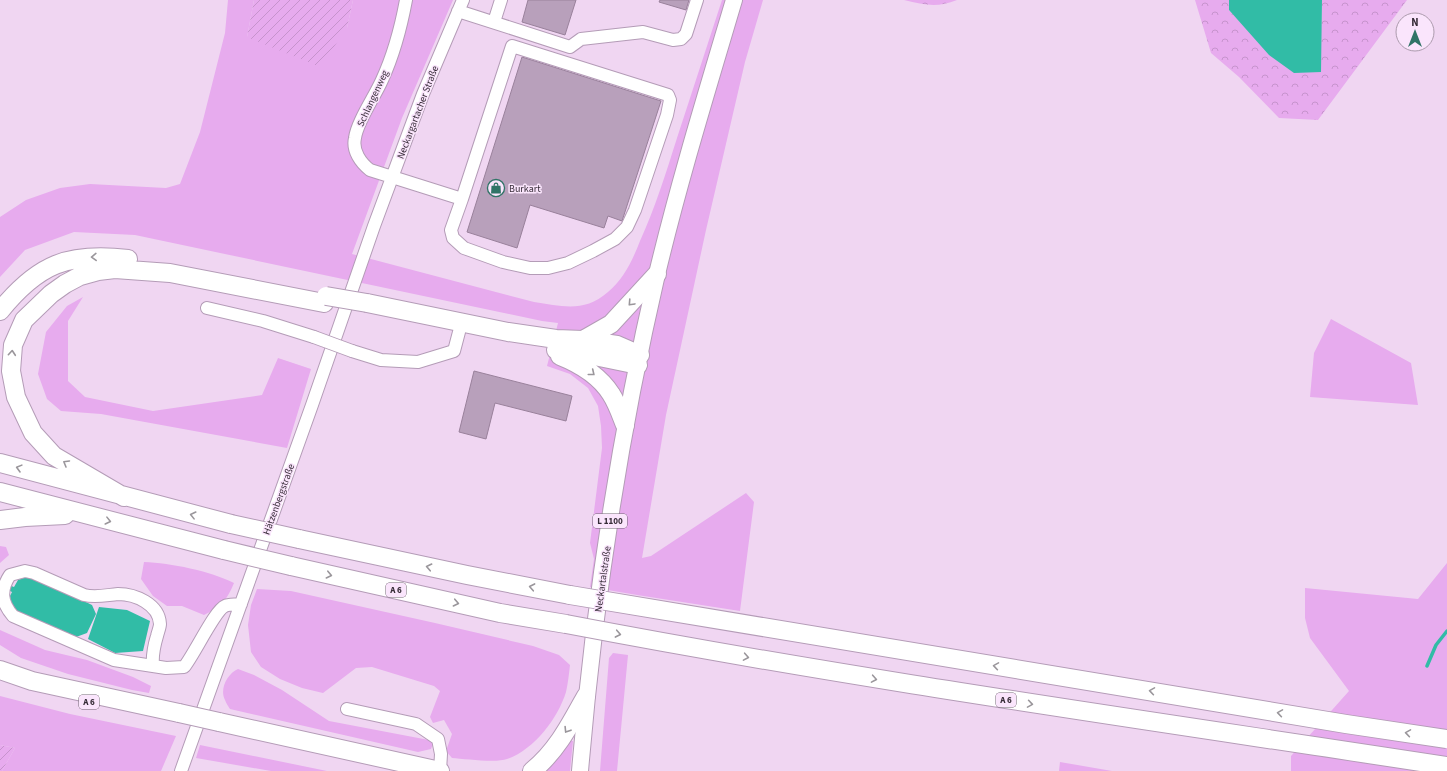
<svg xmlns="http://www.w3.org/2000/svg" width="1447" height="771" viewBox="0 0 1447 771" font-family="'Source Sans 3',sans-serif">
  <style>
    .grass { fill: #e7abee }
    .forest { fill: url(#forest-crowns) }
    .garden { fill: url(#garden-furrows) }
    .water { fill: #31bca6 }
    .lines { fill: none; stroke-linecap: round; stroke-linejoin: round }
    .stream { stroke: #31bca6; stroke-width: 3.5 }
    .building { fill: #b8a0bb; stroke: #99819b }
    .minor-casing { stroke: #b49cb7; stroke-width: 14 }
    .major-casing { stroke: #b49cb7; stroke-width: 18 }
    .highway-casing { stroke: #b49cb7; stroke-width: 20 }
    .minor { stroke: #fff; stroke-width: 12 }
    .major { stroke: #fff; stroke-width: 16 }
    .highway { stroke: #fff; stroke-width: 18 }
    .minor-bridge-casing { stroke: #b49cb7; stroke-width: 14; stroke-linecap: butt }
    .highway-bridge-casing { stroke: #b49cb7; stroke-width: 20; stroke-linecap: butt }
    .minor-bridge { stroke: #fff; stroke-width: 12 }
    .highway-bridge { stroke: #fff; stroke-width: 18 }
    .oneway { stroke: #9a969b }
    .labels { text-anchor: middle; stroke-width: 3; stroke-linejoin: round; paint-order: stroke }
    .shield { fill: #fae5fc; stroke: #716472; stroke-width: 1 }
    .shield-label { font-size: 9px; font-weight: bold; fill: #362c37 }
    .street-label { font-size: 10px; fill: #362c37; stroke: #fae5fc }
    .poi-label { font-size: 10px; fill: #362c37; stroke: #fae5fc; text-anchor: start }
  </style>
  <defs>
    <pattern id="forest-crowns" width="20" height="18" patternUnits="userSpaceOnUse"><rect width="20" height="18" fill="#e7abee"/><path d="M2 6a3 3 0 1 1 6 0M12 15a3 3 0 1 1 6 0" fill="none" stroke="#c793cd"/></pattern>
    <pattern id="garden-furrows" width="10" height="10" patternUnits="userSpaceOnUse"><rect width="10" height="10" fill="#e7abee"/><path d="M-1 1l2-2M0 10L10 0M9 11l2-2" fill="none" stroke="#c793cd"/></pattern>
  </defs>
  <rect width="100%" height="100%" fill="#f0d6f2"/>
  <path class="grass" d="M228,0H254L247,37L347,28L353,0H453L402,118L352,254L534,302C562,306 584,313 608,292C624,279 633,259 640,241C655,208 666,173 677,138C692,92 707,46 722,0H763L745,62L706,230L666,415L642,558L651,556L746,493L754,502L740,611L637,595L590,587L594,559L590,543L602,448L601,426L598,406L588,388L570,374L547,366L558,323L542,321L135,235L74,232L25,250L0,277V217L26,200L60,188L90,184L166,188L180,184L200,132L225,33Z
    M83,297L68,321V381L85,397L153,411L262,395L278,358L311,369L287,448L101,414L61,411L47,399L38,374L46,332L67,306Z
    M1331,319L1411,363L1418,405L1310,397L1314,353Z
    M0,546L6,547L9,555L0,563Z
    M144,562C171,563 210,571 234,583C227,600 221,607 204,615L182,606H167L153,596L141,579Z
    M1447,563V771H1291V756L1349,691L1310,638L1305,618V588L1418,599Z
    M257,589L291,591L435,623L533,646L559,655L570,665C569,674 568,683 566,692C558,718 534,750 507,759C497,763 464,759 452,758L446,751L452,734L444,720L433,723L430,717L440,691L434,686L372,667L356,668L323,693L302,688L280,679L261,667L251,652L248,625L251,605Z
    M0,630L45,650L87,660L133,677L151,686L149,693L132,690L68,674L21,658L0,645Z
    M613,653L628,655L617,771H600L609,658Z
    M238,669L254,675L282,690L329,721L434,741L431,749L418,752L230,709C228,706 226,703 225,700C219,689 228,673 238,669Z
    M0,696L70,714L176,736L161,771H2L15,748L0,745Z
    M571,741H573L570,771H545Z
    M200,745L327,771H271L196,758Z
    M1060,762L1112,771H1059Z"/>
  <path class="forest" d="M904,0H957C937,8 925,5 904,0Z
    M1195,0H1229V10L1249,31H1321L1322,0H1407L1318,120L1279,118L1239,77L1211,53Z"/>
  <path class="garden" d="M254,0H353L347,28L320,67L247,37Z
    M0,745L15,748L2,771H0Z"/>
  <path class="water" d="M1229,0H1322L1321,72L1294,73L1269,55L1229,10Z
    M26,577H34L92,605L96,614L87,633L76,637L17,612L11,603L10,596L12,592L8,590L9,585L14,587L18,580Z
    M99,607L127,610L150,621L143,651L115,653L88,639Z"/>
  <g class="lines">
    <path class="stream" d="M1427,666L1436,645L1447,631"/>
  </g>
  <path class="building" d="M528,0H576L565,35L522,22Z
    M660,0H689L686,10L659,2Z
    M522,57L661,101L622,221L608,216L604,228L530,205L517,248L467,232Z
    M474,371L572,396L566,421L495,403L486,439L459,432Z"/>
  <g class="lines">
    <g class="minor-casing">
      <path id="minor" d="M406,0C401,27 394,54 382,80C375,96 357,122 355,138C352,151 361,163 370,170L462,199L451,230L453,238L464,248L503,262L530,268H548L568,263L593,251L615,239L627,227L635,210L667,115L670,100L668,95L512,46L462,199
        M458,11L570,47L581,39L643,32L673,40L681,39L686,34L697,0
        M494,22L501,0
        M207,308L263,321L314,337
        M352,351L381,360L418,362L454,351L459,332
        M153,666C152,656 154,646 157,636C158,632 160,627 160,624C159,604 135,594 118,594C106,595 96,598 84,595L34,573L25,571L10,575C0,590 1,602 13,616L114,660L166,668L184,667C194,655 215,610 225,606C229,604 236,605 241,604
        M347,709L416,724L438,739L441,754L440,771
        M181,771L312,405L374,226L423,94L463,0"/>
    </g>
    <g class="major-casing">
      <path id="major" d="M580,771C594,604 619,438 657,274C679,182 707,91 734,0"/>
    </g>
    <g class="highway-casing">
      <path id="highway" d="M367,303L508,332L556,339L583,340L617,345L640,355
        M0,311C38,264 68,252 128,259
        M583,340L611,324L657,274
        M556,350L580,353L638,365
        M560,356C580,364 599,375 611,394C617,403 621,415 625,425
        M0,463L231,524
        M0,492L224,550
        M124,497L54,456L33,433L16,397L11,371L13,345L24,320L51,294L65,284L80,276L98,271L115,269L170,273L324,303
        M0,520L25,517L65,515
        M299,539L467,575L570,595
        M291,566L500,613L566,624
        M0,670L32,681L179,713
        M219,722L440,771
        M532,771C557,751 571,723 586,696"/>
    </g>
    <use href="#minor" class="minor"/>
    <use href="#major" class="major"/>
    <use href="#highway" class="highway"/>
    <g class="minor-bridge-casing">
      <path id="minor-bridge" d="M314,337L352,351"/>
    </g>
    <g class="highway-bridge-casing">
      <path id="highway-bridge" d="M326,296L367,303
        M231,524L299,539
        M224,550L291,566
        M570,595L1346,724L1447,739
        M566,624C858,680 1153,721 1447,766
        M179,713L219,722"/>
    </g>
    <use href="#minor-bridge" class="minor-bridge"/>
    <use href="#highway-bridge" class="highway-bridge"/>
  </g>
  <defs><path id="oneway-chevron" d="M-2-3.5L2.5 0L-2 3.5" fill="none" stroke-width="1.6" stroke-linecap="round" stroke-linejoin="round"/></defs>
  <g class="oneway">
    <use href="#oneway-chevron" transform="translate(94 257) rotate(178)"/>
    <use href="#oneway-chevron" transform="translate(631 303) rotate(133)"/>
    <use href="#oneway-chevron" transform="translate(12 353) rotate(-85)"/>
    <use href="#oneway-chevron" transform="translate(592 373) rotate(39)"/>
    <use href="#oneway-chevron" transform="translate(66 463) rotate(-150)"/>
    <use href="#oneway-chevron" transform="translate(19 468) rotate(-165)"/>
    <use href="#oneway-chevron" transform="translate(193 515) rotate(-166)"/>
    <use href="#oneway-chevron" transform="translate(108 521) rotate(14)"/>
    <use href="#oneway-chevron" transform="translate(429 567) rotate(-168)"/>
    <use href="#oneway-chevron" transform="translate(329 575) rotate(13)"/>
    <use href="#oneway-chevron" transform="translate(532 587) rotate(-169)"/>
    <use href="#oneway-chevron" transform="translate(456 603) rotate(12)"/>
    <use href="#oneway-chevron" transform="translate(618 634) rotate(11)"/>
    <use href="#oneway-chevron" transform="translate(746 657) rotate(10)"/>
    <use href="#oneway-chevron" transform="translate(996 666) rotate(-171)"/>
    <use href="#oneway-chevron" transform="translate(874 679) rotate(10)"/>
    <use href="#oneway-chevron" transform="translate(1152 691) rotate(-171)"/>
    <use href="#oneway-chevron" transform="translate(1030 704) rotate(9)"/>
    <use href="#oneway-chevron" transform="translate(1280 713) rotate(-171)"/>
    <use href="#oneway-chevron" transform="translate(567 730) rotate(122)"/>
    <use href="#oneway-chevron" transform="translate(1408 733) rotate(-171)"/>
  </g>
  <defs>
    <g id="shop-ring" transform="scale(0.9)"><circle r="9.5" fill="#fae5fc" stroke="#307467" stroke-width="1.5"/><path d="M-5-2.5h2.3a2.7 3.5 0 0 1 5.4 0H5L5.5 6h-11ZM-1.5-2.5h3a1.5 2.3 0 0 0-3 0Z" fill="#307467"/></g>
  </defs>
  <g fill-rule="evenodd">
    <use href="#shop-ring" x="496" y="188"/>
  </g>
  <g class="labels">
    <g class="shield">
      <rect x="593" y="514" width="34" height="14" rx="3"/>
      <rect x="386" y="583" width="20" height="14" rx="3"/>
      <rect x="996" y="693" width="20" height="14" rx="3"/>
      <rect x="79" y="695" width="20" height="14" rx="3"/>
    </g>
    <g class="shield-label">
      <text x="610" y="524">L 1100</text>
      <text x="396" y="593">A 6</text>
      <text x="1006" y="703">A 6</text>
      <text x="89" y="705">A 6</text>
    </g>
    <g class="street-label">
      <text transform="translate(372 98) rotate(-65)" y="4">Schlangenweg</text>
      <text transform="translate(417 112) rotate(-69)" y="4">Neckargartacher Straße</text>
      <text transform="translate(278 499) rotate(-70)" y="4">Hätzenbergstraße</text>
      <text transform="translate(602 579) rotate(-82)" y="4">Neckartalstraße</text>
    </g>
    <g class="poi-label">
      <text x="509" y="192">Burkart</text>
    </g>
  </g>
  <g transform="translate(1415 32)"><circle r="19" fill="#fae5fc" stroke="#ac9bad"/>
  <path d="M0-3L7 15L0 10L-7 15Z" fill="#307467"/>
  <text y="-6" font-size="11" font-weight="bold" text-anchor="middle" fill="#362c37">N</text>
  </g>
</svg>
